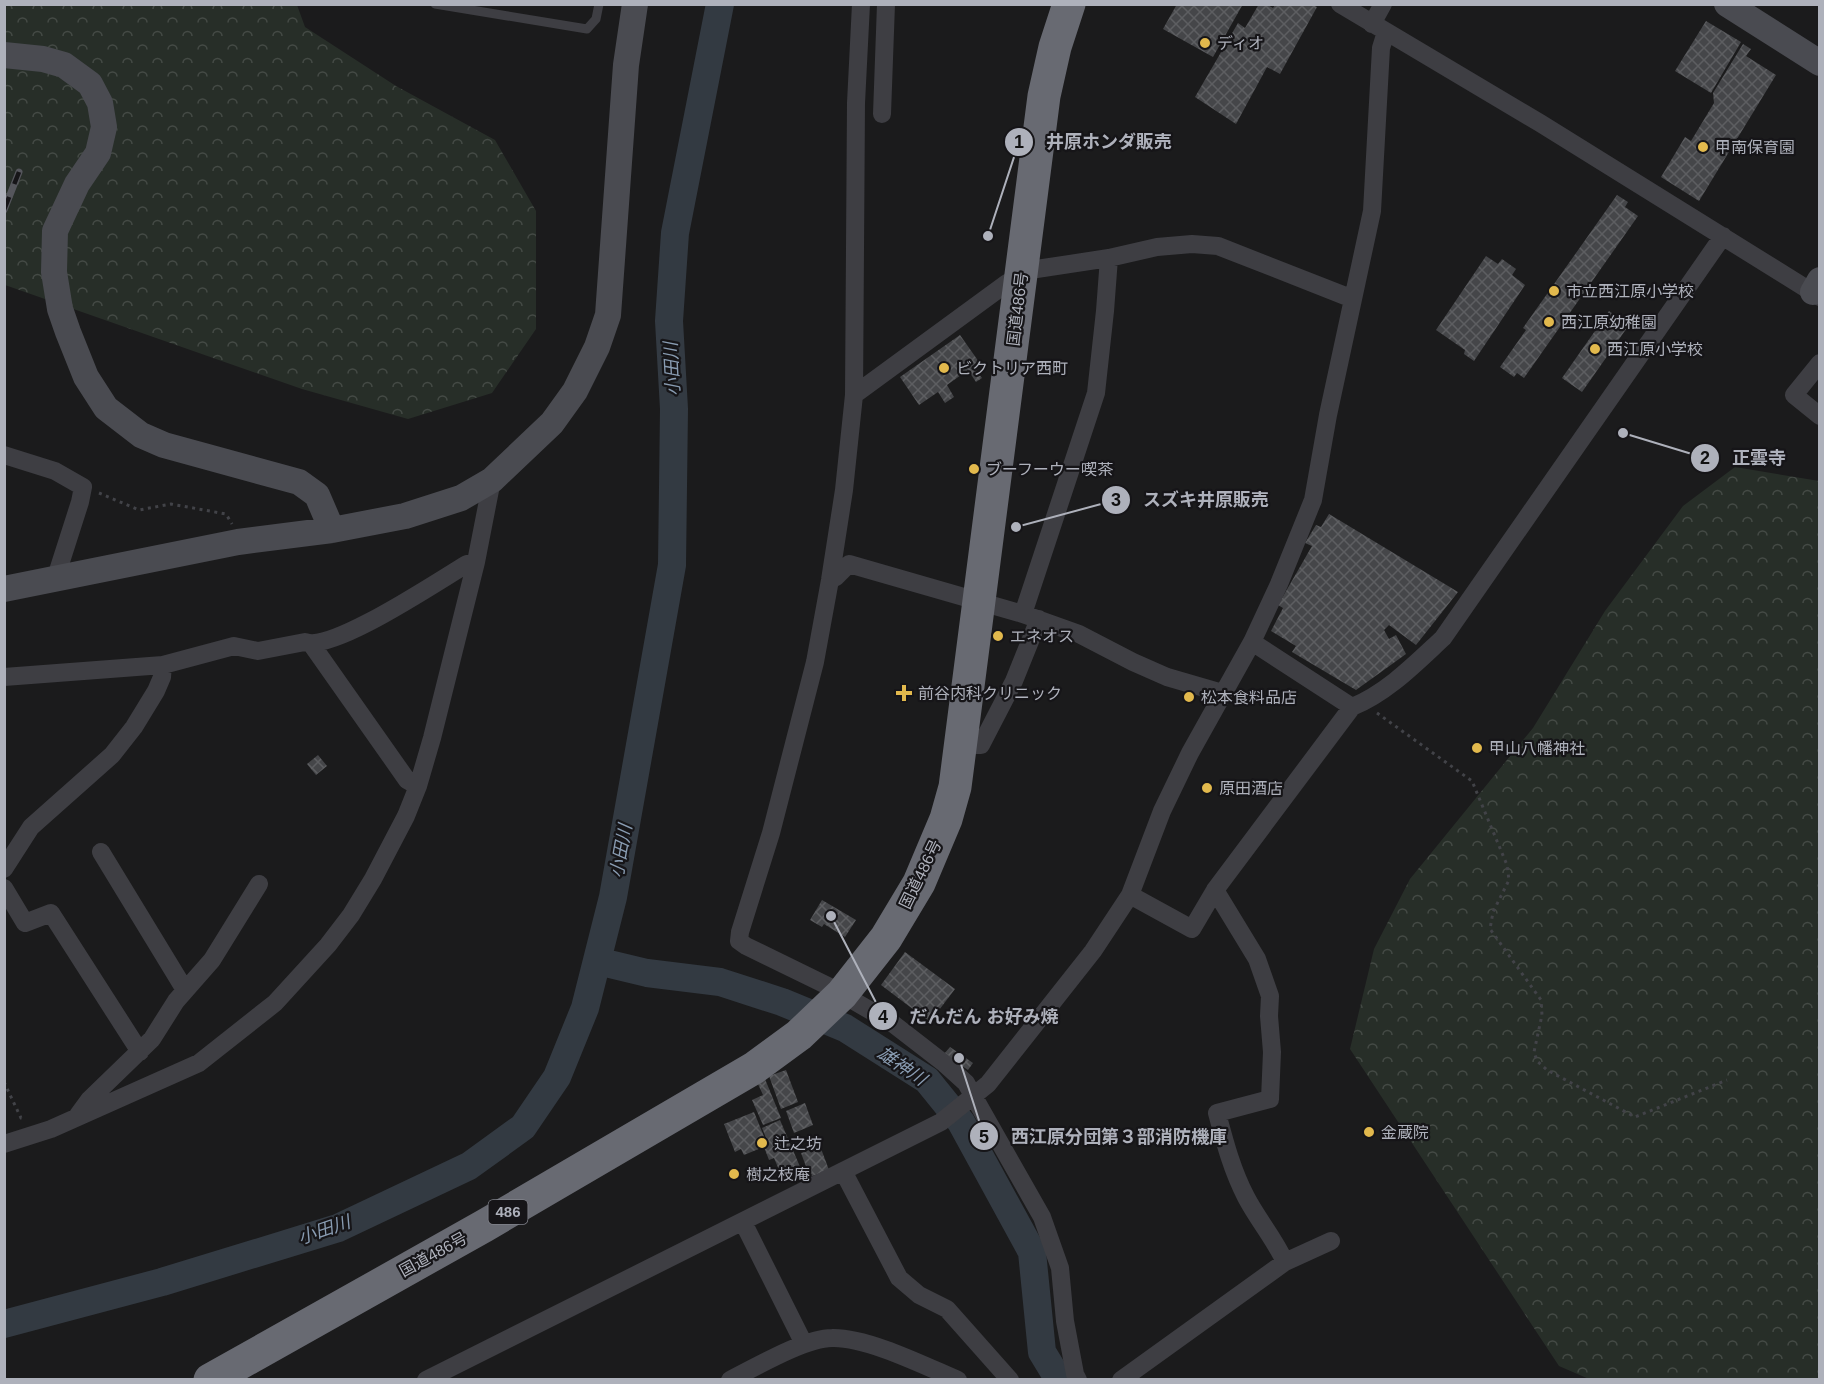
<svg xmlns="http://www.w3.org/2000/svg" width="1824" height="1384" viewBox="0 0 1824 1384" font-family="Arial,'Noto Sans JP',sans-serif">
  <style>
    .forest { fill: url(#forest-crowns) }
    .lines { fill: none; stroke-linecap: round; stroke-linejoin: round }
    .river { stroke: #333a42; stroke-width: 28 }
    .building { fill: url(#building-cross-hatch) }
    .path { stroke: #424348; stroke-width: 3; stroke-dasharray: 3 4.5; stroke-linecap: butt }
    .lane { stroke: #3e3e43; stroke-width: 9 }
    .street { stroke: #3e3e43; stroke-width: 18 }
    .secondary { stroke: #4a4b51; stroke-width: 26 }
    .highway { stroke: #686a72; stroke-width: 33 }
    .rail-casing { stroke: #55565c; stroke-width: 7 }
    .rail { stroke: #161518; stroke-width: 4.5; stroke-dasharray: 14; stroke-linecap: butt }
    .poi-dot { fill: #e2b94d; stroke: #161518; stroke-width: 2 }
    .labels { text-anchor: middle; stroke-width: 4.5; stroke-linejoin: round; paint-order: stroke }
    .shield { fill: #161518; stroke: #80828a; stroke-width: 1.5 }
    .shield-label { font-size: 15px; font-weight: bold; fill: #aeb1bb }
    .poi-label { font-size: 16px; fill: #aeb1bb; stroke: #161518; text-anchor: start }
    .street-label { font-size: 16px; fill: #aeb1bb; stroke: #161518 }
    .water-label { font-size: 18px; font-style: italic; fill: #899cb2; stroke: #161518 }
    .leader { fill: none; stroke: #aeb1bb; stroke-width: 2 }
    .callout-dot { fill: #aeb1bb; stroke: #161518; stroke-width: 2 }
    .mark-label { font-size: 18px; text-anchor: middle; font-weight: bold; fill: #111 }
    .callout-label { font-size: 18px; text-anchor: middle; font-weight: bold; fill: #aeb1bb; stroke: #161518; stroke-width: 4.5; stroke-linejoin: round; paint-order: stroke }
  </style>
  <defs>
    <pattern id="forest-crowns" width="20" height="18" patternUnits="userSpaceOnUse" patternTransform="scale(1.5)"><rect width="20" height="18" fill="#272e28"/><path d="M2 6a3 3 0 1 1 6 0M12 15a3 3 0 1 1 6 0" fill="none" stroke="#444a45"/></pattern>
    <pattern id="building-cross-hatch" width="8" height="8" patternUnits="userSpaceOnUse" patternTransform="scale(1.5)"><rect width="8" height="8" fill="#454649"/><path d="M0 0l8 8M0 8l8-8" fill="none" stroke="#5d5e61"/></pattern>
  </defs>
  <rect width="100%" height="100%" fill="#1b1b1c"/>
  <path class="forest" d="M5,5H297L305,27L396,86L495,140L536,211V329L492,393L408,419L302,389L5,285Z
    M1735,467L1819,481V1379H1589L1559,1366L1350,1049L1374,949L1410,879L1533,728L1605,611L1683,506Z"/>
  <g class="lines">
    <path class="river" d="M597,961L647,973L720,982L782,1002L845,1028L927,1080L961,1122L1032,1252L1042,1352L1059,1380
      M4,1324L162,1282L338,1228L469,1166L523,1127L557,1077L585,1008L613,897L672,565L674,409L669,321L675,233L720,4"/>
  </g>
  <path class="building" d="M1177,4H1243L1213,57L1163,29Z
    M1259,4H1266L1273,8L1275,5H1313L1317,7L1280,74L1267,67L1236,124L1195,97L1238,23L1245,28Z
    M1706,21L1741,42L1711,93L1675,71Z
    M1743,44L1751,49L1746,56L1776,75L1699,201L1661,177L1685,137L1691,141L1714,103L1713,93Z
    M1617,195L1628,202L1625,207L1638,216L1524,378L1517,373L1514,377L1500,367L1526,330L1523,328Z
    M1486,256L1498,264L1502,259L1516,269L1512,275L1525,285L1474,361L1464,354L1465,350L1436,330Z
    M1609,311L1629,325L1582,392L1562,378Z
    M960,335L979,362L973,366L982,378L976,382L968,370L947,385L954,397L945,403L938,392L919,405L900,377Z
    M1329,514L1458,592L1416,645L1389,625L1384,630L1389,639L1396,635L1406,654L1356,690L1292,652L1296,646L1271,631L1283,608L1278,605L1312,546L1305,543L1316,525L1321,527Z
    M318,755L327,766L316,775L307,764Z
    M822,900L856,920L845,937L824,924L822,927L810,920Z
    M905,952L955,989L930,1022L881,985Z
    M950,1047L973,1063L968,1070L944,1054Z
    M786,1070L798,1102L781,1109L769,1076Z
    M765,1079L781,1118L763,1125L752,1100L763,1095L757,1082Z
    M805,1103L813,1125L794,1133L786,1111Z
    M754,1112L765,1139L758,1142L761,1148L744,1155L741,1149L735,1152L724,1124Z
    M780,1120L801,1169L782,1177L774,1158L769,1160L764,1147L769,1145L762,1128Z
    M820,1146L829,1170L810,1177L801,1153Z"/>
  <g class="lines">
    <path class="path" d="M99,493L139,510L171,504L226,514L232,524
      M1377,713L1472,781L1507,865L1509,880L1493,912L1490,929L1541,1000L1542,1015L1534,1052L1537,1061L1547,1070L1635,1117L1727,1080
      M4,1082L21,1118L24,1119"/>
    <path class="lane" d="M435,4L587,29L596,19L599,4"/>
    <path class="street" d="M861,4L856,103L854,395L844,490L830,580L815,662L771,833L740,932L739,941L746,946L828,986L892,1023L945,1064L966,1083L1042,1217L1060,1268L1065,1321L1075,1374L1078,1380
      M1340,4L1540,123L1820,297
      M1372,24L1383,4
      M882,114L886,4
      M1820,363L1794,395L1820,416
      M854,395L1007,283L1030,270L1109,258L1157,247L1192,244L1218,246L1353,299
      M4,455L55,471L83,487L80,502L56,577
      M830,580L836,577L849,564L1023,614L1079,634L1133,662L1167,677L1222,693
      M1023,614L1096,393L1105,311L1109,258
      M1252,642L1352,707
      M312,645L407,780L418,786
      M4,677L163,665L234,646L258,651L305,642C333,652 438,581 467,564L476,562
      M961,745H981L1014,681L1039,619
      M101,852L185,990
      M4,869L31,827L112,755L134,727L156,691L162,677L163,665
      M4,888L25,923L51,913L140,1052
      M1130,895L1192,929L1215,890L1352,707C1387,693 1416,663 1443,638L1723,236
      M78,1115L89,1100L152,1039L176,1001L212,960L259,884
      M4,1144L51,1129L199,1063L275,1003L328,945L351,915L373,879L406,816L418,786L432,738L476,562L492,480
      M843,1171L899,1278L919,1295L947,1309L1010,1380
      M743,1222L804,1344
      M1285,1262L1331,1241
      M426,1380L941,1122L988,1084L1093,951L1130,895L1162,811L1190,753L1252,642L1279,584L1313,500L1328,415L1372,211L1381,48L1386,32
      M730,1380C756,1367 805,1338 832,1338C867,1337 925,1366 958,1380
      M1121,1380L1285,1262C1274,1238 1258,1220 1246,1197C1232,1170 1225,1143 1217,1113L1270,1099L1272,1052L1269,1016L1270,996L1257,959L1215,890"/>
    <path class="secondary" d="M1727,4L1820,63
      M4,55L43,59L64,65L90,84L100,103L104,127L98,153L77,184L55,231L54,272L60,309L68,332L86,377L106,408L141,435L164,445L299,482L317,495L332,530
      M1813,292L1820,280
      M4,589L238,542L332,530L405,516L461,498L492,480L552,423L575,391L597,347L608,315L626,65L635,4"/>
    <path class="highway" d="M210,1380L484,1226L754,1068L799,1035L842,994L886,938L919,883L946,819L955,787L1044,96L1055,47L1069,4"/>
    <g class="rail-casing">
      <path id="rail" d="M4,210L19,172"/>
    </g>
    <use href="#rail" class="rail"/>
  </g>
  <g class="poi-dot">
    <circle cx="1205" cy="43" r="6"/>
    <circle cx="1703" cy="147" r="6"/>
    <circle cx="1554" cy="291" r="6"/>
    <circle cx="1549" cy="322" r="6"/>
    <circle cx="1595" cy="349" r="6"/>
    <circle cx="944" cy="368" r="6"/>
    <circle cx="974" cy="469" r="6"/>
    <circle cx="998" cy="636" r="6"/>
    <path d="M901 684h6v6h6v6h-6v6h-6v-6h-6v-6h6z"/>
    <circle cx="1189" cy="697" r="6"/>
    <circle cx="1477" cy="748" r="6"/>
    <circle cx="1207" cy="788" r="6"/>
    <circle cx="1369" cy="1132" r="6"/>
    <circle cx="762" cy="1143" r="6"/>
    <circle cx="734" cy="1174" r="6"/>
  </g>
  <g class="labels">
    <rect class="shield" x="488.5" y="1200" width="39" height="24" rx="4.5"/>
    <g class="shield-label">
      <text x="508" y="1217">486</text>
    </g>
    <g class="poi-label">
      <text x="1217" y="49">ディオ</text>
      <text x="1715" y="153">甲南保育園</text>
      <text x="1566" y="297">市立西江原小学校</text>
      <text x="1561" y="328">西江原幼稚園</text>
      <text x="1607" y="355">西江原小学校</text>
      <text x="956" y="374">ビクトリア西町</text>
      <text x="986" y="475">ブーフーウー喫茶</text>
      <text x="1010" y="642">エネオス</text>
      <text x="918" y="699">前谷内科クリニック</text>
      <text x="1201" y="703">松本食料品店</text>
      <text x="1489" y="754">甲山八幡神社</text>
      <text x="1219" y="794">原田酒店</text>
      <text x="1381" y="1138">金蔵院</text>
      <text x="774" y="1149">辻之坊</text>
      <text x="746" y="1180">樹之枝庵</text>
    </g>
    <g class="street-label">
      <text transform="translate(1017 309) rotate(-83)" y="6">国道486号</text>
      <text transform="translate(920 874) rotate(-64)" y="6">国道486号</text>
      <text transform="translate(433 1254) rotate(-29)" y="6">国道486号</text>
    </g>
    <g class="water-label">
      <text transform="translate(672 369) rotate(-93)" y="6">小田川</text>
      <text transform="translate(621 851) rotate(-80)" y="6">小田川</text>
      <text transform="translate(902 1066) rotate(34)" y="6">雄神川</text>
      <text transform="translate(324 1230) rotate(-19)" y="6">小田川</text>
    </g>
  </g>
  <path class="leader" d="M988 236L1019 142M1623 433L1705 458M1016 527L1116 500M831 916L883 1016M959 1058L984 1136"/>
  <g class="callout-dot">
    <circle cx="988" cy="236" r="6"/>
    <circle cx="1623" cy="433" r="6"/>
    <circle cx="1016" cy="527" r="6"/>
    <circle cx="831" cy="916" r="6"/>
    <circle cx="959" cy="1058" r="6"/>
    <circle cx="1019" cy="142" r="15"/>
    <circle cx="1705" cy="458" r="15"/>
    <circle cx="1116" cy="500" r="15"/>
    <circle cx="883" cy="1016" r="15"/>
    <circle cx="984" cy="1136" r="15"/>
  </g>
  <g class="mark-label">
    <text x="1019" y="148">1</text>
    <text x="1705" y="464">2</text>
    <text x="1116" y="506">3</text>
    <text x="883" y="1023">4</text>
    <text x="984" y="1143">5</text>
  </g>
  <g class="callout-label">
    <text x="1109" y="148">井原ホンダ販売</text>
    <text x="1759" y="464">正雲寺</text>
    <text x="1206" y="506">スズキ井原販売</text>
    <text x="984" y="1023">だんだん お好み焼</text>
    <text x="1119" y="1143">西江原分団第３部消防機庫</text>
  </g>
  <rect width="1824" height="1384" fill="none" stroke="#aeb1bb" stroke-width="12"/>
</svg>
